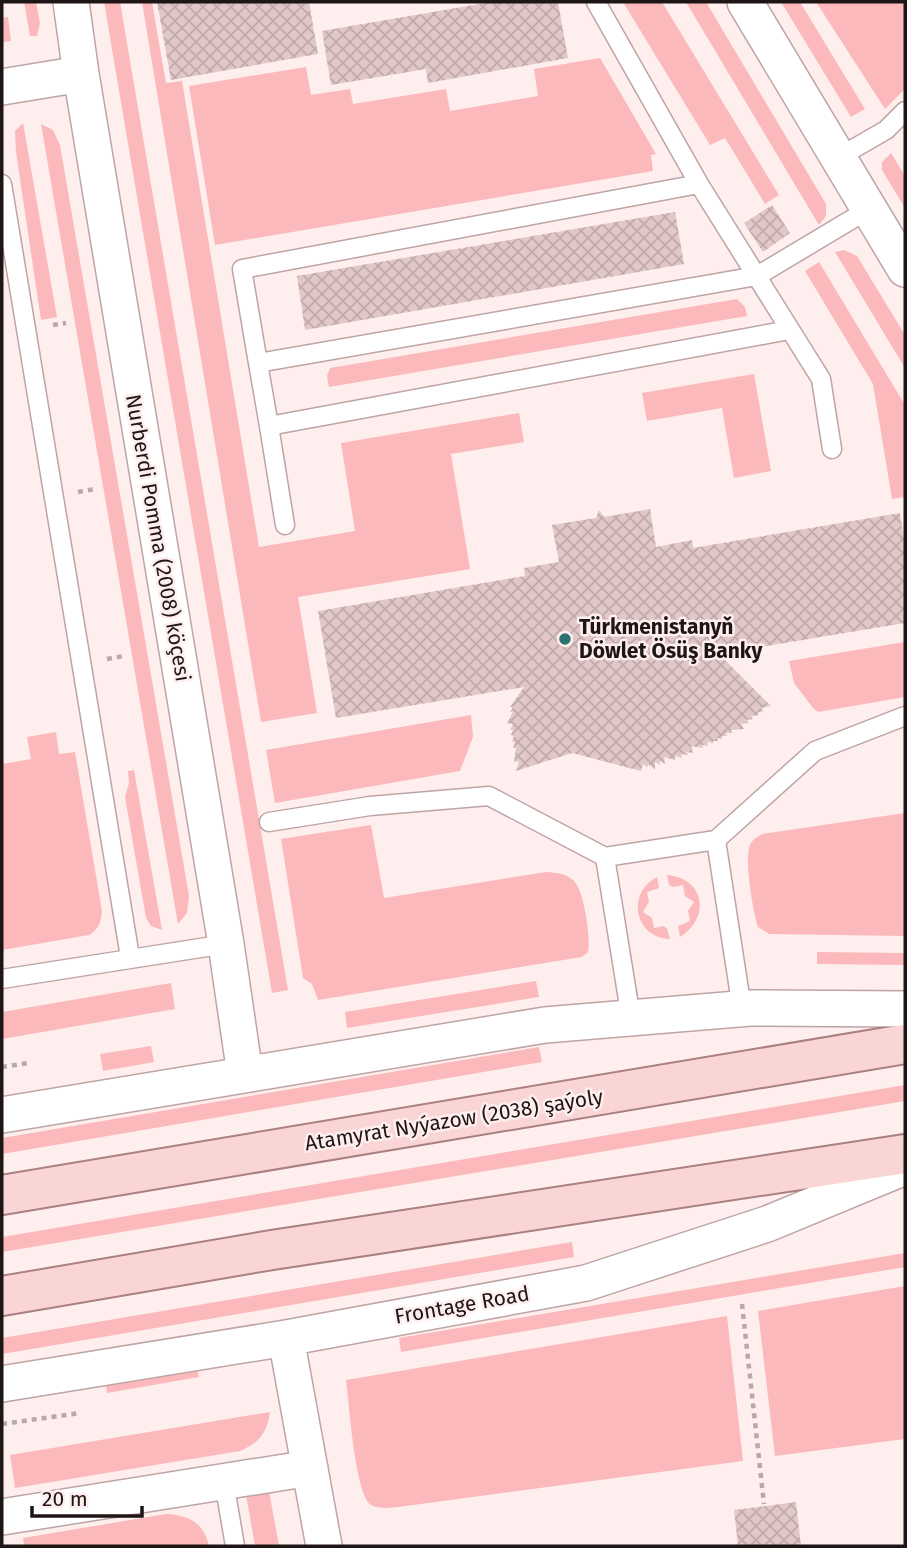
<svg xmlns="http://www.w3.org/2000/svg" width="907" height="1548" viewBox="0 0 907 1548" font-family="'Fira Sans',sans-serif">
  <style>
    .grass { fill: #fbb9bc }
    .building { fill: url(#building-cross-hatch) }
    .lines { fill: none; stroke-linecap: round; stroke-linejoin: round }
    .service-casing { stroke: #bea4a5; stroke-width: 21 }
    .minor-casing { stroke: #bea4a5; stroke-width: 38 }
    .primary-casing { stroke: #aa8081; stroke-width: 42 }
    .path { stroke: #b7a9a9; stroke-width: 4.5; stroke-dasharray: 5 5; stroke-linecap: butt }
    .service { stroke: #fff; stroke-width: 18 }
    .minor { stroke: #fff; stroke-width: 35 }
    .primary { stroke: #fad5d6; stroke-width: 38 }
    .poi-dot { fill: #2a7371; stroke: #feeeee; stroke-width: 2.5 }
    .labels { text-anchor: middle; stroke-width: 5; stroke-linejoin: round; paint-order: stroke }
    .street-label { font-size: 21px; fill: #1e1515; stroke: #feeeee }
    .poi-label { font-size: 21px; font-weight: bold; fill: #1e1515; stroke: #feeeee; text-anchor: start }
  </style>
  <defs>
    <pattern id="building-cross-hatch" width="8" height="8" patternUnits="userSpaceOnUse" patternTransform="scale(1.75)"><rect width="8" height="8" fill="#e1c7c8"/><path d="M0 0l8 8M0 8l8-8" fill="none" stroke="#c1aaab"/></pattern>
  </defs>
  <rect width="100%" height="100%" fill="#feeeee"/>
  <path class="grass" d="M24,2H36L40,23L37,36H30Z
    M104,2H120L288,990L272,993Z
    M142,2H152L166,83L182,81L259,547L355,531L341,443L519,413L524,442L451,454L470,569L298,597L317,713L261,722Z
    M623,2H662L779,195L765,204L725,138L710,145Z
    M686,2H706L826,204V216L819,225Z
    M781,2H800L865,109L851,117Z
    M816,2H905V89L885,109Z
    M8,17L11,41L2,42V18Z
    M600,58L656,154L651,155L653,171L215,245L189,86L306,67L311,95L350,89L353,104L446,89L450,111L538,96L534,69Z
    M23,123L57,317L41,320L16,152L15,131Z
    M41,124L53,130L60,145L189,896L187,913L178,924Z
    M891,153L905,176V208L882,170V162Z
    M844,250L857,256L905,335V368L835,252Z
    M819,262L905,405V497L892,499L873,384L805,271Z
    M737,299L745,307L747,316L329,387L327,376L330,368Z
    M754,374L771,471L734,478L722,408L647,421L642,393Z
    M905,642V697L818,712L813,708L794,683L789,661Z
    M471,715L473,737L460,771L275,803L266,750Z
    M56,732L59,754L75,752L102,911C101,922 99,929 89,935L2,950V764L31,759L27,737Z
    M134,770L162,930L151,926L146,918L125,797L129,783L128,771Z
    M905,813V936L769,934L758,927C753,912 744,859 750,845C752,840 757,837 762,834Z
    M371,825L384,898L546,872C556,873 566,873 573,880C584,889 591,938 588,952L582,957L318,1000L312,984L303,978L281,839Z
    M667,875C705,878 711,918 680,937L678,926L690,921L688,911L694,902L685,896L683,885L673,887L669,885Z
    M657,877L659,888L647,892L649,902L643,912L652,918L654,928L664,926L667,929L670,939C634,938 626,893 657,877Z
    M817,952L905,953V965L817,964Z
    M536,981L539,997L347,1028L345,1012Z
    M171,983L175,1009L2,1039V1012Z
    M151,1046L154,1062L103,1071L100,1054Z
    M539,1047L542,1062L2,1154V1138Z
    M905,1085V1101L2,1252V1237Z
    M572,1242L574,1257L2,1354V1338Z
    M905,1253V1267L401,1352L399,1338Z
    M905,1286V1439L775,1456L758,1311Z
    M727,1316L743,1461L398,1507C390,1508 379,1509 371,1505C355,1495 349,1402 346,1380Z
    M198,1371L199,1377L107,1393L106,1386Z
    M270,1412C267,1433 259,1443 240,1451L15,1488L10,1455Z
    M269,1491L279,1546H255L246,1495Z
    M166,1514C189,1515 204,1523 209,1546H24L23,1538Z"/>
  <path class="building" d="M157,2H309L318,54L171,80Z
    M491,2H558L568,58L428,83L426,69L331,85L322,31Z
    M772,205L790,233L763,252L744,223Z
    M675,212L684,264L305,330L297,276Z
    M650,509L656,547L692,540L693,548L900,513L905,548V623L719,654L771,706L761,708L764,711L757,713L759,715L751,716L753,719L747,720L748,723L741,724L744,729L731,730L732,733H726L727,736H722V739L717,738L718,741H713V743L707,742L708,746L702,745L703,748L691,746L693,753L686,752L688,755L681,754L682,758L675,756V760L664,757L665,764L660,761V765L655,762V770L648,764L647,767L643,764L641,771L572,753L516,771L519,761L514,762L516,748H513L515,742H512L514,736L511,735L513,730H510L513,724L507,723L513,712H510L513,707H510L524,687L336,718L318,611L525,576L524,568L559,562L552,525L596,518L599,510L604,517Z
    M796,1502L801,1546H738L734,1510Z"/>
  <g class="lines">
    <g class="service-casing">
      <path id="service" d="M596,2L699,184L821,379L832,449
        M839,157L886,130L905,111
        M2,184L130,957
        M789,330L269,426L258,363L757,276L869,209
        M258,363L242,269L699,184
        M269,426L285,525
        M269,822L370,806L489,796L605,857
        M716,840L815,751L905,716
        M2,979L226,944
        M631,1018L605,857L716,840L742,1009
        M224,1482L235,1546"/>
    </g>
    <g class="minor-casing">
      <path id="minor" d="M71,2L81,74L226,944L245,1074
        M745,2L905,269
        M2,87L81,74
        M2,1115L545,1025L750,1008L905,1009
        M286,1338L324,1546
        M2,1384L286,1338L586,1283L767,1224L905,1167
        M2,1517L310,1468"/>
    </g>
    <g class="primary-casing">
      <path id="primary" d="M2,1195L905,1044
        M2,1296L272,1250L905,1154"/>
    </g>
    <path class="path" d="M53,325L66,323
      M78,492L95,489
      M107,659L124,656
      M2,1067L29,1063
      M742,1304L764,1504
      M2,1424L80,1413"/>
    <use href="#service" class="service"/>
    <use href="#minor" class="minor"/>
    <use href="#primary" class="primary"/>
  </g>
  <circle class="poi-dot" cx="565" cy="639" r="7"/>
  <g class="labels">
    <g class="street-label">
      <text transform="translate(158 538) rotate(80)" y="7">Nurberdi Pomma (2008) köçesi</text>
      <text transform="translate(454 1120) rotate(-9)" y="7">Atamyrat Nyýazow (2038) şaýoly</text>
      <text transform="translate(462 1305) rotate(-10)" y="7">Frontage Road</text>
    </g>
    <g class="poi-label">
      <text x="579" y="634">Türkmenistanyň<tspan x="579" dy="24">Döwlet Ösüş Banky</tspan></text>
    </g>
  </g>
  <rect width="907" height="1548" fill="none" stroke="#1e1515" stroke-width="7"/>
  <path d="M32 1506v10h110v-10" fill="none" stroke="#1e1515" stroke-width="3.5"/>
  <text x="42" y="1506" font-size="21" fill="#1e1515" stroke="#feeeee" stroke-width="5" paint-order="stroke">20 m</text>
</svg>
